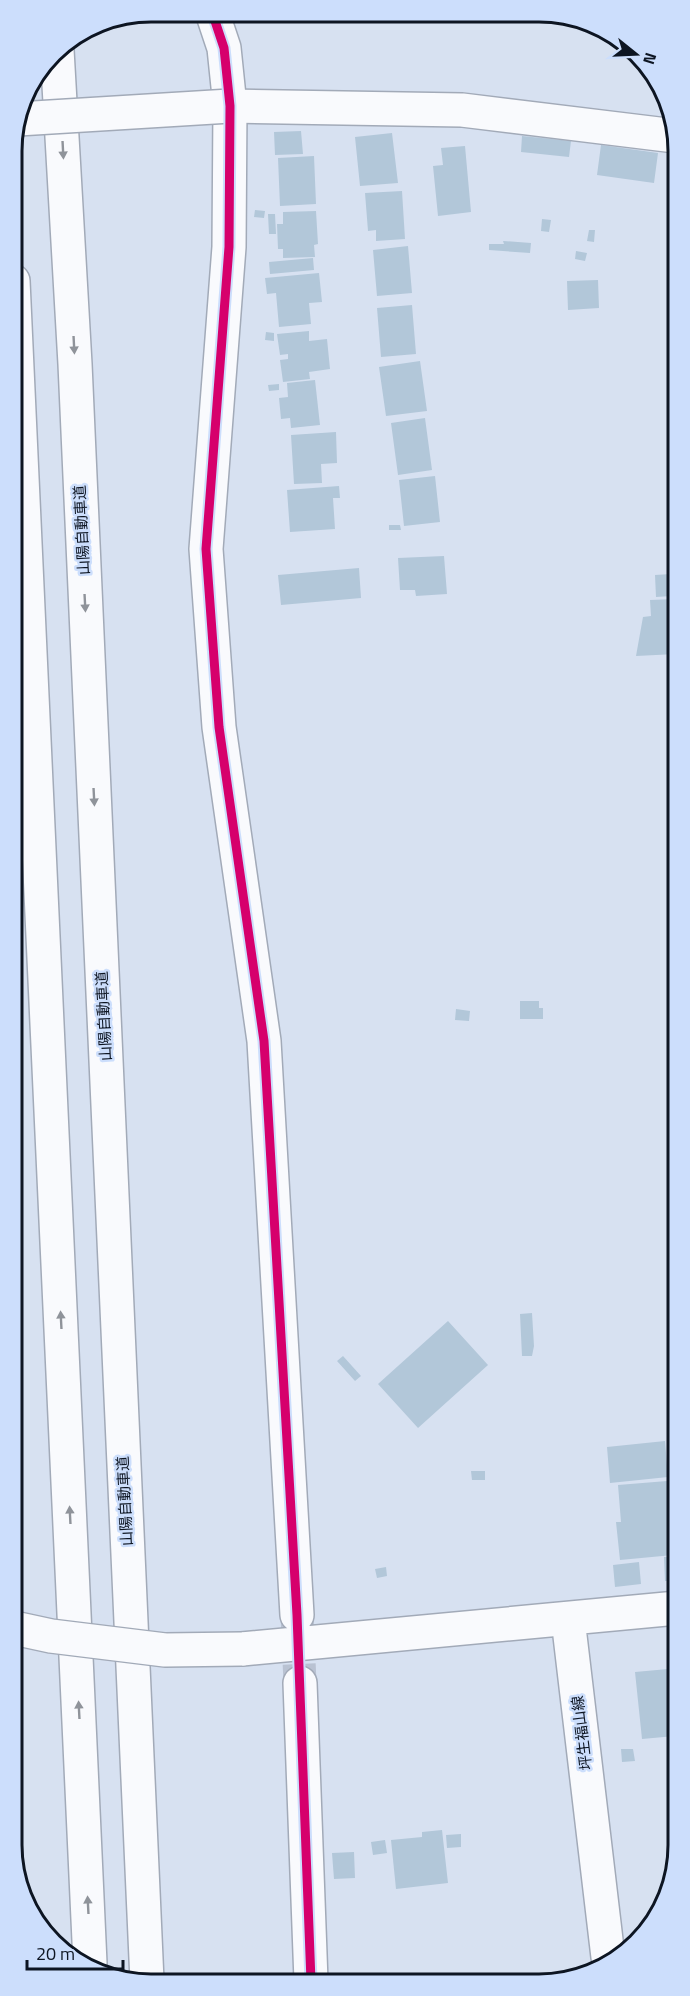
<svg xmlns="http://www.w3.org/2000/svg" width="690" height="1996" viewBox="0 0 690 1996" font-family="'Titillium Web','Noto Sans JP',sans-serif">
  <style>
    .building { fill: #b2c7d9 }
    .lines { fill: none; stroke-linecap: round; stroke-linejoin: round }
    .secondary-tunnel { stroke: #b9c2d2; stroke-width: 33; stroke-dasharray: 33 16; stroke-linecap: butt }
    .street-casing { stroke: #a2aab8; stroke-width: 36 }
    .secondary-casing { stroke: #a2aab8; stroke-width: 36 }
    .highway-casing { stroke: #a2aab8; stroke-width: 36 }
    .street { stroke: #f9fafd; stroke-width: 33 }
    .secondary { stroke: #f9fafd; stroke-width: 33 }
    .highway { stroke: #f9fafd; stroke-width: 33 }
    .secondary-bridge-casing { stroke: #a2aab8; stroke-width: 36; stroke-linecap: butt }
    .secondary-bridge { stroke: #f9fafd; stroke-width: 33 }
    .cycleway-casing { stroke: #ccdefc; stroke-width: 13 }
    .cycleway { stroke: #d6006c; stroke-width: 9 }
    .oneway { fill: #8f939a }
    .labels { text-anchor: middle; stroke-width: 5; stroke-linejoin: round; paint-order: stroke }
    .street-label { font-size: 15px; fill: #0d1522; stroke: #ccdefc }
    .rim { fill: none; stroke: #0d1522; stroke-width: 3 }
  </style>
  <rect width="100%" height="100%" fill="#d7e1f1"/>
  <path class="building" d="M301,131L303,154L275,155L274,132Z
    M392,133L398,183L360,186L355,137Z
    M522,136L571,141L569,157L521,152Z
    M601,145L658,153L654,183L597,175Z
    M465,146L471,212L438,216L433,166L443,165L441,148Z
    M314,156L316,204L280,206L278,158Z
    M402,191L405,239L376,241V230L368,231L365,193Z
    M255,210L265,211L264,218L254,217Z
    M316,211L318,244L314,245L315,257L283,258V249H278L277,224H283V212Z
    M268,214H275L276,234H269Z
    M542,219L551,220L549,232L541,231Z
    M589,230H595L594,242L587,241Z
    M503,241L531,243L530,253L489,250V244H504Z
    M408,246L412,293L377,296L373,250Z
    M576,251L587,253L585,261L575,259Z
    M313,258L314,270L270,274L269,262Z
    M319,273L322,302L309,303L311,324L279,327L276,293L267,294L265,278Z
    M598,280L599,308L568,310L567,281Z
    M412,305L416,354L381,357L377,308Z
    M309,331V341L327,339L330,369L309,372L310,379L283,382L280,360L288,359V354L280,355L277,334Z
    M266,332L274,333V341L265,340Z
    M420,361L427,411L386,416L379,367Z
    M315,380L320,425L291,428L290,418L281,419L279,398L288,397L287,383Z
    M279,384V390L269,391L268,385Z
    M425,418L432,470L398,475L391,423Z
    M336,432L337,463L321,464L322,483L294,484L291,435Z
    M435,476L440,522L404,526L399,480Z
    M339,486L340,498H333L335,529L290,532L287,490Z
    M389,525H400L401,530H389Z
    M444,556L447,594L416,596L415,590H400L398,558Z
    M359,568L361,598L281,605L278,575Z
    M671,574L672,596L656,597L655,575Z
    M676,599V654L636,656L643,617L651,616L650,600Z
    M520,1001H539V1008H543V1019H520Z
    M456,1009L470,1011L469,1021L455,1020Z
    M532,1313L534,1346L532,1356H522L520,1314Z
    M448,1321L488,1365L418,1428L378,1384Z
    M343,1356L361,1376L355,1381L337,1361Z
    M665,1441L668,1477L610,1483L607,1447Z
    M471,1471H485V1480H472Z
    M667,1481L673,1555L620,1560L616,1522H621L618,1485Z
    M677,1556V1581H665L664,1557Z
    M639,1562L641,1584L615,1587L613,1565Z
    M386,1567L387,1576L377,1578L375,1569Z
    M668,1669L675,1736L642,1739L635,1672Z
    M621,1749H633L635,1761L622,1762Z
    M442,1830L448,1883L396,1889L391,1840L422,1837V1832Z
    M461,1834V1847L447,1848L446,1835Z
    M385,1840L387,1853L373,1855L371,1842Z
    M354,1852L355,1878L334,1879L332,1853Z"/>
  <g class="lines">
    <path class="secondary-tunnel" d="M297,1615L300,1683"/>
    <g class="street-casing">
      <path id="street" d="M230,106L462,110L675,136"/>
    </g>
    <g class="secondary-casing">
      <path id="secondary" d="M212,12L224,48L230,106L229,247L206,549L219,727L264,1041L297,1615
        M568,1619L608,1957
        M242,1649L677,1608
        M300,1683L311,1981"/>
    </g>
    <g class="highway-casing">
      <path id="highway" d="M57,50L75,364L147,1981
        M13,281L90,1963"/>
    </g>
    <use href="#street" class="street"/>
    <use href="#secondary" class="secondary"/>
    <use href="#highway" class="highway"/>
    <g class="secondary-bridge-casing">
      <path id="secondary-bridge" d="M18,119L230,106
        M14,1628L51,1636L165,1650L242,1649"/>
    </g>
    <use href="#secondary-bridge" class="secondary-bridge"/>
    <g class="cycleway-casing">
      <path id="cycleway" d="M212,12L224,48L230,106L229,247L206,549L219,727L264,1041L297,1615L311,1981"/>
    </g>
    <use href="#cycleway" class="cycleway"/>
  </g>
  <defs><path id="oneway-solid" d="M-6-.8H1V-3.2L6.5 0L1 3.2V.8H-6Z" transform="scale(1.5)"/></defs>
  <g class="oneway">
    <use href="#oneway-solid" transform="translate(63 150) rotate(87)"/>
    <use href="#oneway-solid" transform="translate(74 345) rotate(87)"/>
    <use href="#oneway-solid" transform="translate(85 603) rotate(87)"/>
    <use href="#oneway-solid" transform="translate(94 797) rotate(87)"/>
    <use href="#oneway-solid" transform="translate(61 1320) rotate(-93)"/>
    <use href="#oneway-solid" transform="translate(70 1515) rotate(-93)"/>
    <use href="#oneway-solid" transform="translate(79 1710) rotate(-93)"/>
    <use href="#oneway-solid" transform="translate(88 1905) rotate(-93)"/>
  </g>
  <g class="labels">
    <g class="street-label">
      <text transform="translate(82 530) rotate(-93)" y="5">山陽自動車道</text>
      <text transform="translate(104 1016) rotate(-93)" y="5">山陽自動車道</text>
      <text transform="translate(125 1501) rotate(-93)" y="5">山陽自動車道</text>
      <text transform="translate(582 1733) rotate(-97)" y="5">坪生福山線</text>
    </g>
  </g>
  <path d="M0 0H690V1996H0ZM151 22H539A129 129 0 0 1 668 151V1845A129 129 0 0 1 539 1974H151A129 129 0 0 1 22 1845V151A129 129 0 0 1 151 22Z" fill="#ccdefc" fill-rule="evenodd"/>
  <path class="rim" d="M151 22H539A129 129 0 0 1 668 151V1845A129 129 0 0 1 539 1974H151A129 129 0 0 1 22 1845V151A129 129 0 0 1 151 22Z"/>
  <g transform="translate(636 54) rotate(108)" stroke="#ccdefc" stroke-width="4.5" paint-order="stroke">
  <path d="M0-4.5L10 22L0 15L-10 22Z" fill="#0d1522"/>
  <text y="-9" font-size="16" font-weight="bold" text-anchor="middle" fill="#0d1522">N</text>
  </g>
  <path d="M27 1960v9h96v-9" fill="none" stroke="#0d1522" stroke-width="3"/>
  <text x="36" y="1960" font-size="18" fill="#0d1522" stroke="#ccdefc" stroke-width="4.5" paint-order="stroke">20 m</text>
</svg>
